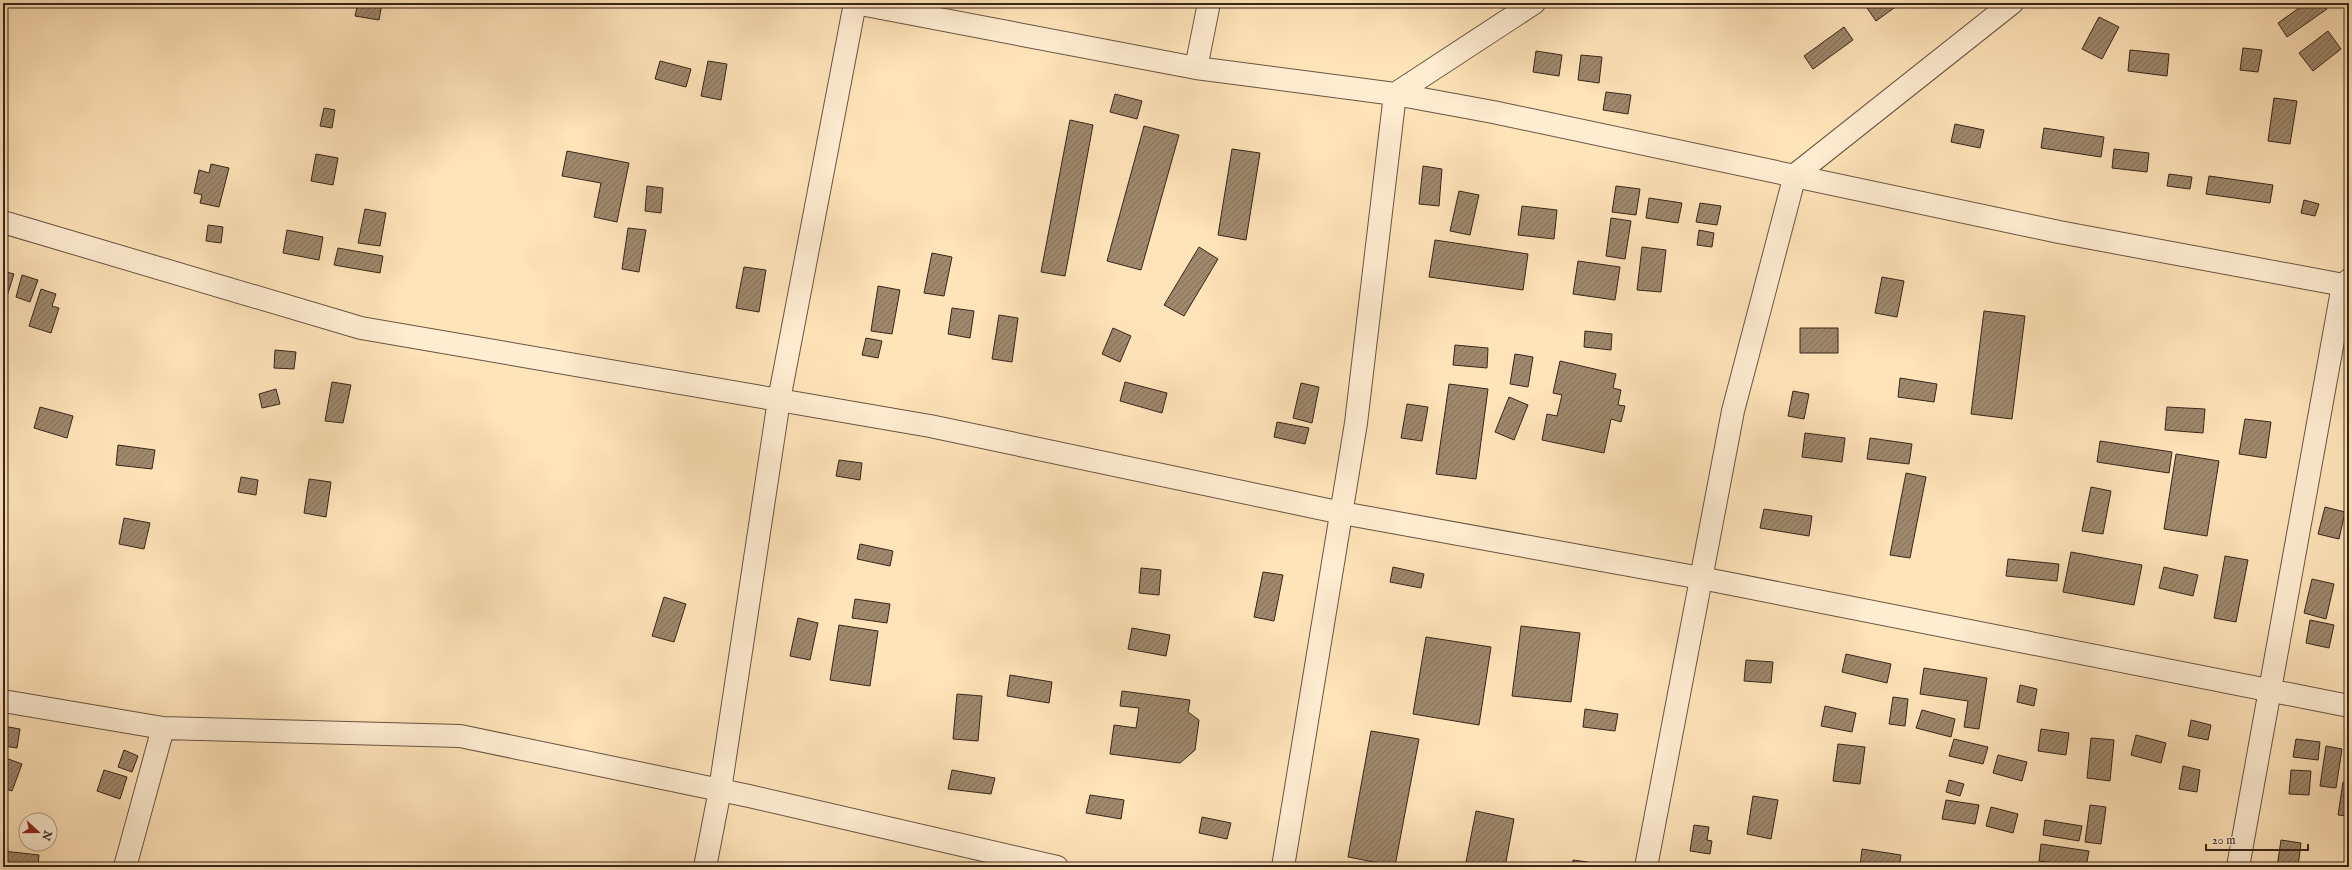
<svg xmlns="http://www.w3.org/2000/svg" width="2352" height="870" viewBox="0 0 2352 870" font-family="'IM FELL English',serif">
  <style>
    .building { fill: url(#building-hatch); stroke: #382519 }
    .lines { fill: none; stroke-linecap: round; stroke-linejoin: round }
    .minor-casing { stroke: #6a5441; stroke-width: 24 }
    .minor { stroke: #ffedd2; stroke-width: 22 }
  </style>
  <defs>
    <pattern id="building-hatch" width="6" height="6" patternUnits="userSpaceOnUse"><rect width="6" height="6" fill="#9f886c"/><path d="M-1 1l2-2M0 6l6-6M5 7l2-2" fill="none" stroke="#836f58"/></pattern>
  </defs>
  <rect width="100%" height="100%" fill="#ffe3b9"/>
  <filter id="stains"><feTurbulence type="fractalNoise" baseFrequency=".005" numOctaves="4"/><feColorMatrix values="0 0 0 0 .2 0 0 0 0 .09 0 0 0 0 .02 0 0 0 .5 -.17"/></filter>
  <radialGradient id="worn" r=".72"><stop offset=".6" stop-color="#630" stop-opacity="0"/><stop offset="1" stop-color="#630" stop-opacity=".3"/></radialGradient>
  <path class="building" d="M358,3H382L379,20L355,16Z
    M1874,3H1901L1876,21L1867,8Z
    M2306,3H2323L2327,9L2287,37L2278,23Z
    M2099,17L2119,27L2102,59L2082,49Z
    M1844,27L1853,40L1813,69L1804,56Z
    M2328,31L2341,49L2313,71L2299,53Z
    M2243,48L2262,50L2258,72L2240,70Z
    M2130,50L2169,54L2167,76L2128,71Z
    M1536,51L1562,55L1559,76L1533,72Z
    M1581,55L1602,57L1599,83L1578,80Z
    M660,61L691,69L686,87L655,79Z
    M708,61L727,64L721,100L701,96Z
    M1606,92L1631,95L1628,114L1603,110Z
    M1115,94L1142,101L1137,119L1110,112Z
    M2274,98L2297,101L2290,144L2268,141Z
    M324,108L335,110L332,128L320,126Z
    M1070,120L1093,125L1065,276L1041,272Z
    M1955,124L1984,130L1980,148L1951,142Z
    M1144,126L1179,135L1141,270L1107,261Z
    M2044,128L2104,137L2101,157L2041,148Z
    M1232,149L1260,153L1246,240L1218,235Z
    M2114,149L2149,153L2147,172L2112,168Z
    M567,151L629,163L617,222L594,217L601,183L562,176Z
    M316,154L338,158L333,185L311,181Z
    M211,164L229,168L219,207L200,203L202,195L194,193L199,170L209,173Z
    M1423,166L1442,169L1439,206L1419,204Z
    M2169,174L2192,177L2190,189L2167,186Z
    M2209,176L2273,185L2270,203L2206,194Z
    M647,186L663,188L661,213L645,211Z
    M1616,186L1640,189L1636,215L1612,212Z
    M1459,191L1479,195L1470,235L1450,231Z
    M1649,198L1682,203L1678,223L1646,218Z
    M2304,200L2319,204L2315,216L2301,213Z
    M1700,203L1721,206L1717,225L1696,222Z
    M1522,206L1557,210L1554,239L1518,235Z
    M365,209L386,213L380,246L358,243Z
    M1611,218L1631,221L1625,259L1606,256Z
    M208,225L223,227L221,243L206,241Z
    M628,228L646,230L639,272L622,269Z
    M287,230L323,237L319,260L283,253Z
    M1699,230L1714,233L1712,247L1697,245Z
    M1435,240L1528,254L1523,290L1429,277Z
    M1199,247L1218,259L1184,316L1164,305Z
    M1642,247L1666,250L1661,292L1637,290Z
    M338,248L383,256L380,273L334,265Z
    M932,253L952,257L944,296L924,293Z
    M1578,261L1620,267L1615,300L1573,294Z
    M744,267L766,270L759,312L736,308Z
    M3,271L14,274L3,309Z
    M22,275L38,280L30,302L16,297Z
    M1882,277L1904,281L1897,317L1875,313Z
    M878,286L900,290L892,334L871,331Z
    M41,289L56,294L52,306L59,308L51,333L29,326Z
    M952,308L974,311L970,338L948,334Z
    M1984,311L2025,316L2012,419L1971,414Z
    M999,315L1018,318L1012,362L992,359Z
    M1113,328L1131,336L1120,362L1102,354Z
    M1800,328H1838V353H1800Z
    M1585,331L1612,334L1611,350L1584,347Z
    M866,338L882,341L878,358L862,355Z
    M1455,345L1488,348L1487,368L1453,365Z
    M275,350L296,352L294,369L274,368Z
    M1515,354L1533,357L1528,387L1510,384Z
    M1560,361L1616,374L1613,388L1621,390L1618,405L1625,406L1621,422L1611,419L1604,453L1542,440L1547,414L1557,416L1562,395L1553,393Z
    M1900,378L1937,384L1934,402L1898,397Z
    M332,382L351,385L343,423L325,421Z
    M1125,382L1167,393L1162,413L1120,401Z
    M1301,383L1319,387L1312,423L1293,418Z
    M1449,384L1488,389L1476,479L1436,474Z
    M276,389L280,404L262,408L259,394Z
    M1793,391L1809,394L1804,419L1788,416Z
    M1509,397L1528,405L1514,440L1495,432Z
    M1407,404L1428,407L1422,441L1401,438Z
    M40,407L73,416L67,438L34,428Z
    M2167,407L2205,409L2203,433L2165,430Z
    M2245,419L2271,422L2266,458L2239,454Z
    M1277,422L1309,428L1305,444L1274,437Z
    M1805,433L1845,438L1842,462L1802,457Z
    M1870,438L1912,444L1909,464L1867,459Z
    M2100,441L2172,452L2169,473L2097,462Z
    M118,445L155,450L152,469L116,465Z
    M2176,454L2219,461L2207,536L2164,529Z
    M839,460L862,463L860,480L836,476Z
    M1906,473L1926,477L1910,558L1890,555Z
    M241,477L258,480L256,495L238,492Z
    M309,479L331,482L326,517L304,513Z
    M2091,487L2111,491L2103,534L2082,531Z
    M2325,507L2345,512L2339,539L2318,534Z
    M1764,509L1812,516L1809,536L1760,528Z
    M124,518L150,523L144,549L119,544Z
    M860,544L893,551L890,566L857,559Z
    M2071,552L2142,565L2134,605L2063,592Z
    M2225,556L2248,560L2236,622L2214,618Z
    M2008,559L2059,564L2057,581L2006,576Z
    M1393,567L1424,574L1421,588L1390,582Z
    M2164,567L2198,575L2193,596L2159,588Z
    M1141,568L1161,570L1159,595L1139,593Z
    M1263,572L1283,575L1274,621L1254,617Z
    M2312,579L2334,584L2326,619L2304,613Z
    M664,597L686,604L674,642L652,636Z
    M855,599L890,604L887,623L852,618Z
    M798,618L818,623L810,660L790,656Z
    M2310,620L2334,625L2329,648L2306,643Z
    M839,625L878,631L870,686L830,680Z
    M1521,626L1580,633L1571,702L1512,696Z
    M1132,628L1170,635L1166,656L1128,649Z
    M1426,637L1491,647L1479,725L1413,714Z
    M1846,654L1891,664L1887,683L1842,672Z
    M1746,660L1773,662L1771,683L1744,681Z
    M1924,668L1987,678L1979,729L1964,727L1968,701L1920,694Z
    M1010,675L1052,682L1049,703L1007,696Z
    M2020,685L2037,689L2034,706L2017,702Z
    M1122,691L1190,700L1188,712L1199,720L1195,750L1180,763L1110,754L1114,725L1136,728L1139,708L1120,706Z
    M957,694L982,696L978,741L953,739Z
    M1893,697L1908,699L1905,726L1889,724Z
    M1825,706L1856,713L1852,732L1821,726Z
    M1585,709L1618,714L1615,731L1583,727Z
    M1922,710L1955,719L1951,737L1916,728Z
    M2191,720L2211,725L2208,740L2188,736Z
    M3,726L20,729L17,748L3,746Z
    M2041,729L2069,733L2066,755L2038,751Z
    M1371,731L1419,739L1395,866L1348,857Z
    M2136,735L2166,743L2161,763L2131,755Z
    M2091,738L2114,740L2110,781L2087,778Z
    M1954,739L1988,747L1983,764L1949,756Z
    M2296,739L2320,742L2318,760L2293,757Z
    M1838,744L1865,747L1860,784L1833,781Z
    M2326,746L2342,749L2336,788L2320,786Z
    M124,750L138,756L132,772L118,767Z
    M2349,751V774H2345Z
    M1998,755L2027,762L2022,781L1993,773Z
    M3,757L22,764L12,791L3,788Z
    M2183,766L2200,770L2197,792L2179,789Z
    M104,770L127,777L120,799L97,791Z
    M952,770L995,778L991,794L948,789Z
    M2291,770L2311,771L2309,795L2289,794Z
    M1949,780L1964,784L1960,796L1946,792Z
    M2343,782H2349V816L2338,815Z
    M1090,795L1124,800L1121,819L1086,813Z
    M1753,796L1778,800L1771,839L1747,834Z
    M1946,800L1979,805L1975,824L1942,819Z
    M2090,805L2106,807L2101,844L2085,842Z
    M1991,807L2018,814L2013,833L1986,826Z
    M1476,811L1514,819L1505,867H1465Z
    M1202,817L1231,823L1227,839L1199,833Z
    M2045,820L2082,826L2079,841L2043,835Z
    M1694,825L1709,827L1707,840L1712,841L1710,854L1690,851Z
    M2281,840L2301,843L2298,867H2277Z
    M2041,844L2089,851L2086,867L2039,861Z
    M1862,849L1901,855L1899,867H1860Z
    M3,851L39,855L38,867H3Z
    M1573,860L1588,862V867H1572Z"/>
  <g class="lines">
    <g class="minor-casing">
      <path id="minor" d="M855,3L1196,68L1395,94L1493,112L2059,232L2349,286
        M1196,68L1209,3
        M3,222L361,328L930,426L1342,513L1701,578L2349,706
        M3,701L163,728L460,736L749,796L1057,867
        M125,867L163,728
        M705,867L720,790L779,400L855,3
        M1283,867L1356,423L1395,94L1534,3
        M1646,867L1733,411L1795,175L2012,3
        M2238,867L2343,285L2349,280"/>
    </g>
    <use href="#minor" class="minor"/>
  </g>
  <rect width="2352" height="870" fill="none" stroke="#ffe3b9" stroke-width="16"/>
  <rect x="4" y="4" width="2344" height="862" fill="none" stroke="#382519" stroke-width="2"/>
  <rect x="8" y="8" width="2336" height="854" fill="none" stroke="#382519"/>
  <g transform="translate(38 832) rotate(111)"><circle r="19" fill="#ffedd2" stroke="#af9d88"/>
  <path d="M0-3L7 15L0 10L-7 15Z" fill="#8f2418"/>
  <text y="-6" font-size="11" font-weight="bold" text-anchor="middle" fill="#382519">N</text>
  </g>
  <path d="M2206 844v6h102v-6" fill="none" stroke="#382519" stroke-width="2"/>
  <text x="2212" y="844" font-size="12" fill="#382519" stroke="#ffedd2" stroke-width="3" paint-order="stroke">20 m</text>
  <rect width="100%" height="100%" filter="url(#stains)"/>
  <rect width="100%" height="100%" fill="url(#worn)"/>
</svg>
